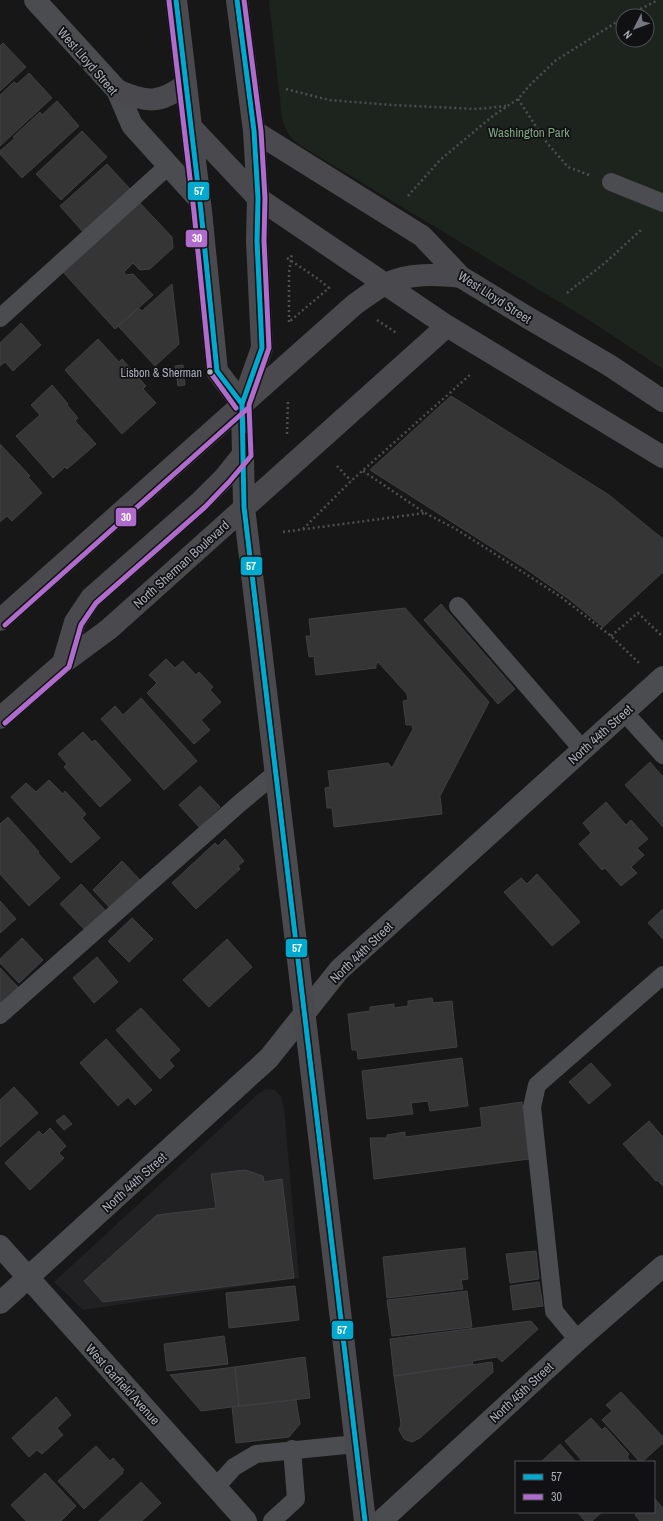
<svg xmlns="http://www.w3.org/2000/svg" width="663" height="1521" viewBox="0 0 663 1521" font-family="'Archivo Narrow',sans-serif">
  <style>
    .built { fill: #212123 }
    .green { fill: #1d241e; fill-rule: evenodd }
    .building { fill: #353536; stroke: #3f4043 }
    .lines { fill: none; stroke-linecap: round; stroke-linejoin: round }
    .path { stroke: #4d4e52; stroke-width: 2.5; stroke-dasharray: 2 3; stroke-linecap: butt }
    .lane { stroke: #4b4c50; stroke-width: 18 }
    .street { stroke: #4b4c50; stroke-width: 22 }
    .secondary { stroke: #4a4a4e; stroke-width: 22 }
    .bus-1-casing { stroke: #111113; stroke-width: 8 }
    .bus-2-casing { stroke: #111113; stroke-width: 8 }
    .bus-1 { stroke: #00a9ce; stroke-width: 5 }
    .bus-2 { stroke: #b06ccc; stroke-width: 5 }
    .bus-dot { fill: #a8adb8; stroke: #111113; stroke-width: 1.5 }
    .labels { text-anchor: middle; stroke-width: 3.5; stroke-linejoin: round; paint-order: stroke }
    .bus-label { font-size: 12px; fill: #a8adb8; stroke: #111113; text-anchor: end }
    .street-label { font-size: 13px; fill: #a8adb8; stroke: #111113 }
    .park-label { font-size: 13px; fill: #7fa381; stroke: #111113 }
    .line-badge { stroke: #111113; stroke-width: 1.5 }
    .badge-label { font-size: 11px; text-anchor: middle; font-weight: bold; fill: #fff }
  </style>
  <rect width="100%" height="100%" fill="#171717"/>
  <path class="built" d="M266,1089L275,1090L281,1097L284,1108L299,1278L83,1310L54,1282L259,1093Z"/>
  <path class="green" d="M269,0H663V369L589,320L298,144C289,136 285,130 282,118ZM623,16H647V40H623Z"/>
  <path class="building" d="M3,43L26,67L0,91V46Z
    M29,73L52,98L0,146V95L14,82L17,84Z
    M57,101L79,126L22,178L0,154V151L15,138L13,137L40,112L42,115Z
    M82,131L107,157L61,200L36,174Z
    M107,164L130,189L83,232L60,206Z
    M138,201L172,237L173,248L150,269L140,270L133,263L124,272L126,275L133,274L153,295L115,329L62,271Z
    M172,284L179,344L155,366L118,326L138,308L142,311Z
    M21,323L41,345L13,371L5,362L0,366V343Z
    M98,339L119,362L122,359L146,386L143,389L156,403L122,434L65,370Z
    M183,365L185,385L178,386L175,366Z
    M52,385L68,404L67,405L78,418L75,421L96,444L67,469L65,467L53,478L16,436L40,415L31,405Z
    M451,396L609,495L663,539V572L603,627L569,599L526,569L370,470Z
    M0,444L30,476L28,477L42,493L12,521L7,516L0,522Z
    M441,604L515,689L498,704L424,620Z
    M405,608L489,702L440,796L442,814L334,827L332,808H327L325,788L330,787L328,771L388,763L392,768L413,729L412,725H406L403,701L408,700L407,694L378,662L376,665V668L316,675L314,656L309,657L306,636H311L309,619Z
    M166,659L175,668L183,661L196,675L199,672L213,687L210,690L221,702L201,720L210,730L194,744L147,693L157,683L149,675Z
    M141,698L197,761L164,790L101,719L115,706L123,715Z
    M83,732L92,742L95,740L131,780L100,807L64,767L67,764L58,754Z
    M650,762L662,776L663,775V827L625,785Z
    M49,780L63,794L65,791L86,814L82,818L100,838L71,863L11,797L26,783L36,792Z
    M200,786L220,807L199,827L179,805Z
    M606,802L626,825L631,820L648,839L637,848L644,855L631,867L637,873L621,886L605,868L602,870L579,844L591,833L583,823Z
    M8,817L39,852L38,853L60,878L29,906L0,874V824Z
    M225,839L244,861L238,866L240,869L196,909L172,883L215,843L218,846Z
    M122,861L140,880L111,909L93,890Z
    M537,874L580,922L552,946L504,892L521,878L527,884Z
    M81,884L106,911L86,931L60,904Z
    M0,901L16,919L0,933Z
    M663,909V939L648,923Z
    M132,918L153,939L129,962L108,941Z
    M22,938L43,960L19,983L0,963V959Z
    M227,939L252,967L209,1007L183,980Z
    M97,957L118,982L94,1003L73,978Z
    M0,968L18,987L0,1005Z
    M432,998L433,1003L452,1001L457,1047L358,1059L357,1050H352L348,1014L370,1011V1007L394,1004V1008L408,1006V1001Z
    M141,1008L180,1050L169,1060L174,1066L160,1079L116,1030Z
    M106,1039L152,1090L135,1105L128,1097L118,1106L80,1063Z
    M462,1058L468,1106L430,1111L428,1101L411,1103L413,1114L367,1119L362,1071Z
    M591,1063L611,1085L589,1104L569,1082Z
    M14,1087L38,1113L0,1147V1100Z
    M522,1102L529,1159L374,1179L370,1138H387V1135L405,1132V1137L482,1127L480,1108Z
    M64,1115L72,1124L64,1130L56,1121Z
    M649,1121L663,1137V1186L657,1180L656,1181L623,1144Z
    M50,1128L66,1146L59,1153L64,1158L30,1190L5,1163L39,1131L43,1135Z
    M245,1170L263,1176L264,1182L282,1179L294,1278L103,1302L84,1281L157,1215L216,1208L211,1174Z
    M465,1248L468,1279L461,1280L463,1289L387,1298L383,1257Z
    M536,1251L539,1279L510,1283L506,1254Z
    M539,1282L543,1306L513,1310L510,1286Z
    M295,1286L299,1320L229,1328L226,1293Z
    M467,1291L472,1327L392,1336L387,1300Z
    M531,1321L538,1329L502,1362L497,1357L472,1361L473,1364L394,1376L390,1339Z
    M224,1336L228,1364L167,1371L164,1344Z
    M305,1357L310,1398L239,1406L235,1367Z
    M492,1362L493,1372L420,1438L412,1442L404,1439L399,1430L401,1424L394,1376Z
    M235,1367L239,1406L201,1411L170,1375Z
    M621,1392L663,1437V1443L642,1462H640L602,1420L612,1411L606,1405Z
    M56,1397L71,1415L57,1428L63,1435L42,1454L37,1450L29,1457L12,1438Z
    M296,1400L300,1424L289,1437L236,1443L232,1407Z
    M591,1418L602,1430L605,1427L629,1454L627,1457L631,1462H583L565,1441Z
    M560,1444L576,1462H541Z
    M96,1446L110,1461L113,1458L124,1470L122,1472L123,1473L84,1509L58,1481Z
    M45,1473L76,1506L61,1521H26L11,1505Z
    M141,1482L161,1503L142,1521H99Z
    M654,1498L663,1508V1521H640L635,1515L638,1512H654Z
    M577,1512H602L592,1521H585Z"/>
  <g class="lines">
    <path class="path" d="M627,16L658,0
      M286,89L329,100L392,105L477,109L506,106
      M518,99L547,143L568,167L589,175
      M408,196L440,160L494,115L518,99L530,85L555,61L623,18
      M287,258L318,279L329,288L289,322
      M567,293L606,262L642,229
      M377,320L398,334
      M289,322V272L292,253
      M287,434L288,399
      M337,466L351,481
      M363,471L425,513L454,528L489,550L561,597L611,636L639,663
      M303,529L351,481L471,374
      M283,532L425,513
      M611,636L638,613L663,637"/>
    <path class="lane" d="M611,182L663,203
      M0,318L168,166
      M458,606L583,750
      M624,712L663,755
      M0,1015L240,803L276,773
      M578,1340L554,1311L532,1107L537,1085L663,975
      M216,1487L234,1467L256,1454L356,1444
      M272,1521L296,1499L292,1449"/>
    <path class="street" d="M35,0L117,90L132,125L198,198
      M0,1246L246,1521
      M0,1303L269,1058L339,970L663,677
      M381,1521L578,1340L663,1266"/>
    <path class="secondary" d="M176,0L201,211L217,371L242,404
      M237,0L254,131L258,198L257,241L262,348L242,404L244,507L365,1521
      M117,90C147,103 160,104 186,84
      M191,127L258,198L447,326L663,457
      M254,131L422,236L461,277L525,316L609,365L663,401
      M0,620L354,305C364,298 374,290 385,284C409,273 436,274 461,277
      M63,663L75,622L91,598L200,502L224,478L244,453
      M0,718L63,663L109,629L447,326"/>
    <g class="bus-1-casing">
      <path id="bus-1" d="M176,0L201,211L217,371L242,404L244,507L365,1521
        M237,0L254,131L258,198L257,241L262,348L242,404L243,432"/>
    </g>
    <g class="bus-2-casing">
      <path id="bus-2" d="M169,1L194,212L210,372L236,408
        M5,625L247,409
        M5,723L69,667L81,625L96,603L205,507L229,482L251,456L249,405L269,348L264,241L265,198L261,131L244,0"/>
    </g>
    <use href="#bus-1" class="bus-1"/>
    <use href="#bus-2" class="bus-2"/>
  </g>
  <circle class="bus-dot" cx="210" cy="372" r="3.5"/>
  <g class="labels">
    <g class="bus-label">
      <text x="202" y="377">Lisbon &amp; Sherman</text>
    </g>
    <g class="street-label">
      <text transform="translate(88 61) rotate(49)" y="5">West Lloyd Street</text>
      <text transform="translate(495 297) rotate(33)" y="5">West Lloyd Street</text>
      <text transform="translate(181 564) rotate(-42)" y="5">North Sherman Boulevard</text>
      <text transform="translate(600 734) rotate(-42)" y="5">North 44th Street</text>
      <text transform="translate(361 952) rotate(-44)" y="5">North 44th Street</text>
      <text transform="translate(134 1182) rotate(-42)" y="5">North 44th Street</text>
      <text transform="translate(123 1384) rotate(48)" y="5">West Garfield Avenue</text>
      <text transform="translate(521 1392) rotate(-43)" y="5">North 45th Street</text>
    </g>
    <g class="park-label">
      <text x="529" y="137">Washington Park</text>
    </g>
  </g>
  <g class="line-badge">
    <rect x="187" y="181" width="23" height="20" rx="4" fill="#00a9ce"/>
    <rect x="185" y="229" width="23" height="19" rx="4" fill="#b06ccc"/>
    <rect x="115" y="507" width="22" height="20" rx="4" fill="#b06ccc"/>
    <rect x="240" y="556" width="23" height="20" rx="4" fill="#00a9ce"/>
    <rect x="285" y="938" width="23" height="20" rx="4" fill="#00a9ce"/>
    <rect x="331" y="1320" width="23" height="20" rx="4" fill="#00a9ce"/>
  </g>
  <g class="badge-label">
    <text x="199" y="195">57</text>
    <text x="197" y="242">30</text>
    <text x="126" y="521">30</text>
    <text x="251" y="570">57</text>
    <text x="297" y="952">57</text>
    <text x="342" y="1334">57</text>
  </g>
  <rect x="515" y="1461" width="140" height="52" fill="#111113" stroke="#4d4f55"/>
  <rect x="523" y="1474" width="20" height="6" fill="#00a9ce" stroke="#4d4f55"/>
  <text x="551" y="1481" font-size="12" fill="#a8adb8">57</text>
  <rect x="523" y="1494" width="20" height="6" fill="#b06ccc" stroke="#4d4f55"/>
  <text x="551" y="1501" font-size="12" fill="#a8adb8">30</text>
  <g transform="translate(635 28) rotate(228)"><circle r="19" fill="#111113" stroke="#4d4f55"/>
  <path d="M0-3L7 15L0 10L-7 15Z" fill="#757880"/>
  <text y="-6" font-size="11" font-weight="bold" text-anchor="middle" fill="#a8adb8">N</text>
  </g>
</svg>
